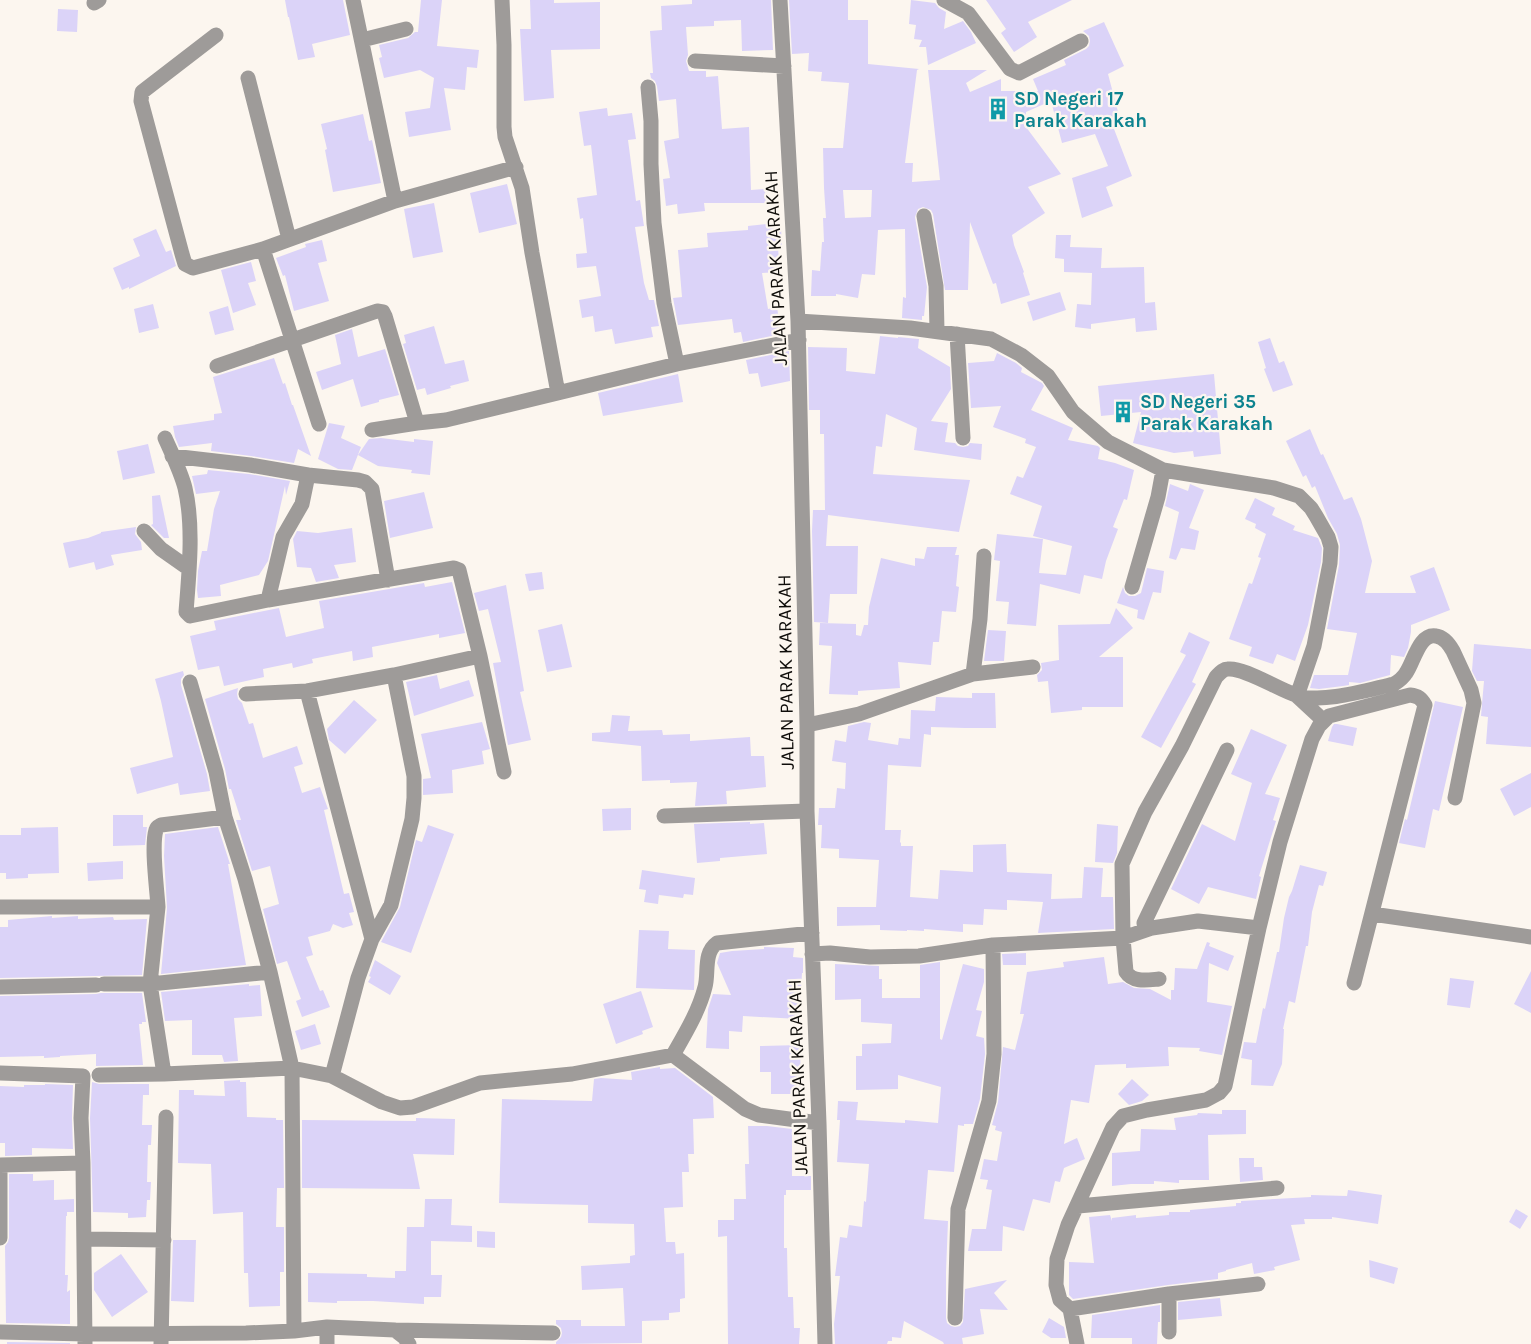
<svg xmlns="http://www.w3.org/2000/svg" width="1531" height="1344" viewBox="0 0 1531 1344" font-family="Karla,sans-serif">
  <style>
    .building { fill: #dbd3f8; fill-rule: evenodd }
    .lines { fill: none; stroke-linecap: round; stroke-linejoin: round }
    .minor { stroke: #9e9b99; stroke-width: 15 }
    .labels { text-anchor: middle; stroke-width: 4.5; stroke-linejoin: round; paint-order: stroke }
    .culture-label { font-size: 19px; font-weight: bold; fill: #0d838f; stroke: #fcf6ef; text-anchor: start }
    .street-label { font-size: 19px; fill: #0f0d0a; stroke: #fcf6ef }
  </style>
  <rect width="100%" height="100%" fill="#fcf6ef"/>
  <path class="building" d="M285,0H343L350,35L312,44L315,57L298,60L289,17H288Z
    M421,0H442L437,46L479,50L477,68L467,67L465,90L444,88L451,130L409,137L405,112L430,108L434,78L420,70L384,78L379,58L382,57L379,45L408,38L415,32H418Z
    M530,0H554V3L600,2V49L551,50L554,98L524,101L520,29H531Z
    M692,0H771L773,50L742,51L741,20L714,21V26L686,27L688,55L686,61L689,71H706V77L718,76L722,129L749,127L751,190L765,189L766,203H704L705,211L678,214L677,204L666,206L663,179L670,178L664,141L679,138L676,99L659,101L657,86L655,81L651,78L650,73H653L650,31L662,30L661,6L692,4Z
    M789,0H848V20H868V64L919,69L917,70L905,163H913L912,182L940,180L928,70H987L966,83L970,92L1001,79V91H1038L1033,79L1066,65L1064,60L1086,49L1089,46L1090,41L1089,36L1083,31L1104,22L1124,66L1108,74L1122,127L1114,129L1132,176L1106,187L1113,206L1082,218L1072,178L1108,166L1095,134L1062,143L1051,101L1026,112V127L1061,174L1028,187L1045,213L1012,235L1014,245L1024,272L1023,273L1030,295L1001,304L996,283L993,284L970,222L968,290H945L933,214L931,210L923,207L918,209L915,217L927,287L924,316H922V320L902,318L903,297L906,298L905,229L878,230L875,275L862,274L858,298L836,294V296H811L812,270L820,271L822,242H824L823,218H826L824,188L823,148H843L849,83L821,81L822,72L808,71L809,53L792,54ZM843,190H872L871,217L845,218Z
    M911,0L935,3L939,8L946,12L944,29L963,21L971,32L976,43L928,65L926,47H919L922,40L914,39L916,25L909,24Z
    M986,0H1072L1028,22L1037,37L1014,52L1001,33L1006,29Z
    M58,9L78,10L77,32L57,31Z
    M607,108L608,116L632,113L636,139L628,140L636,201L640,200L644,226L635,227L644,283L649,300H654L659,326L651,327L653,337L615,344L612,329L595,332L593,316L582,318L579,300L601,296L596,266L577,268L576,254L587,253L583,218L580,219L577,198L597,195L591,145L584,146L579,112Z
    M363,114L369,141L372,140L381,183L333,192L325,150L327,149L321,124Z
    M507,184L517,224L479,233L470,193Z
    M434,203L443,252L413,258L404,209Z
    M767,224V228L781,227L782,247L778,248L780,272L762,273L768,309L777,307L781,334L743,342L741,332L734,333L732,319L678,325L673,298L682,297L678,250L708,247L707,233L748,230V226Z
    M156,229L166,252L171,250L176,266L129,289V287L122,290L113,268L140,256L133,239Z
    M1056,235H1071L1070,247L1102,248L1101,268L1144,267L1145,303L1155,302L1157,330L1136,332L1135,318L1091,324V329L1075,327L1077,304L1091,305L1092,273L1064,272V259L1055,258Z
    M322,240L327,261L318,263L329,301L294,311L285,275L283,276L276,258L306,247L305,244Z
    M251,262L256,281L248,283L256,305L233,313L221,270Z
    M1060,292L1066,310L1033,321L1027,302Z
    M153,304L159,328L139,333L134,309Z
    M228,306L234,330L215,335L209,312Z
    M434,326L445,364L464,360L469,381L450,386L451,388L427,395L425,388L417,390L403,344L406,343L404,335Z
    M352,329L358,357L385,349L399,395L379,400V402L361,407L353,379L322,390L316,372L341,364L335,335Z
    M880,336L898,338V337L919,339L918,348L950,367L951,389L931,421L948,423L945,442L955,443L958,446L963,447L968,446L970,443L982,444L981,460L914,450L917,428L886,414L882,447L876,446L873,474L970,480L959,532L828,515L826,546H858L857,594H830L828,623L814,622L812,531L813,510H825L824,434H820V410H809L808,347L847,348L846,371L875,374Z
    M1270,338L1279,363L1284,361L1293,385L1273,392L1264,369L1266,368L1258,342Z
    M789,351L790,381L761,387L758,373L749,374L746,360Z
    M997,353L1016,363L1022,368L1021,372L1042,383L1044,386L1031,410L1073,428L1068,440L1098,446L1100,448L1098,459L1115,463L1134,470L1127,500L1124,499L1113,527L1118,529L1106,561L1102,579L1084,575L1080,594L1040,584L1036,626L1007,624L1009,602L996,601L1000,561L994,560L997,534L1043,539L1039,573L1066,575L1072,546L1033,536L1042,506L1010,494L1017,476L1023,478L1036,447L1025,443L1026,439L993,427L1001,406L971,408L968,363L994,361Z
    M274,358L283,384L285,383L292,405H293L311,456L298,449L294,463L251,456L211,451L212,443L179,447L175,437L173,426L214,420V414L222,413L213,377Z
    M678,374L683,402L603,416L598,393Z
    M1214,374L1221,454L1194,457L1193,451L1174,453L1133,443L1141,412L1101,416L1098,386Z
    M329,423L345,426L341,438L361,447L352,470L338,469L318,459Z
    M1310,429L1321,455L1323,454L1344,500L1352,497L1361,519L1372,561L1365,593H1416L1410,576L1434,567L1450,610L1411,625V632L1408,648L1404,657L1391,655L1390,675L1360,683L1349,682V685L1343,686L1319,689L1310,688L1314,675H1348L1357,633L1327,629L1339,565L1340,545L1337,534L1328,518L1315,486L1312,488L1306,475L1303,477L1286,441Z
    M381,438L414,442V439L433,441L430,475L411,473L412,470L378,466L358,455L369,439Z
    M148,444L155,473L123,480L117,451Z
    M208,470L249,474L290,481L286,495L285,486L268,561L259,575L220,585L221,596L198,598L197,590L198,571L202,551H207L214,509L220,491L196,494L192,476L207,474Z
    M1170,484L1188,491L1190,484L1204,490L1189,528L1199,531L1195,550L1181,548L1176,560L1169,558L1179,512L1165,506Z
    M424,492L433,528L390,538L384,501Z
    M160,495L169,538H164L151,525L153,524L152,496Z
    M1255,498L1275,508L1272,515L1295,526L1293,530L1318,538L1322,548L1321,562L1308,625L1295,661L1277,654L1273,664L1249,656L1252,647L1229,639L1249,583L1252,584L1261,558L1258,557L1266,534L1255,528L1256,524L1245,519Z
    M136,527L135,534L141,542L142,550L111,555L114,565L96,570L94,562L69,568L63,543L88,538L101,533V532Z
    M352,528L356,562L334,565L339,578L316,582L311,568L297,567L293,539L297,531L318,533Z
    M927,547H957L955,555H959L956,586L959,587L956,612L942,611L939,642H933L931,665L898,662L900,688L858,691V695L829,694L832,646L819,645L820,623L856,624V635L861,636L864,625H868L869,607L881,558L915,566V558L924,559Z
    M1147,568L1164,571L1161,593L1153,592L1144,620L1137,618L1138,610L1117,603L1123,587L1125,593L1129,596H1135L1141,593Z
    M542,572L544,589L529,591L525,574Z
    M452,582L465,633L439,638V634L372,647L373,657L353,661L352,651L312,659L313,663L293,668L292,663L263,669L264,677L224,686L219,666L198,670L190,636L216,630L214,621L279,608L286,637L324,628L319,601L424,583L425,587Z
    M506,585L524,691L520,692L531,740L508,745L493,663L501,662L488,609L479,611L474,593Z
    M1116,608L1133,628L1099,657H1123V707H1082V710L1051,713L1048,681L1038,682L1037,675L1042,670L1041,663L1059,660L1058,625L1110,624Z
    M562,624L572,667L547,672L538,630Z
    M988,630L1006,631L1004,661H984Z
    M1189,632L1210,642L1192,682L1196,684L1161,748L1141,737L1186,655L1180,652Z
    M1474,644L1531,649V747L1486,744L1488,717L1481,716L1484,681H1477L1472,671Z
    M183,671L184,675L181,679V685L207,774L210,791L180,795L178,783L137,794L130,768L173,757L161,701L155,679Z
    M437,675L440,689L469,680L474,696L414,716L406,682Z
    M238,688L237,694L238,699L242,703L249,724L253,723L263,758L297,746L303,764L294,767L302,793L320,787L328,809L324,810L344,894L349,893L354,912L349,913L353,925L343,928L333,924L330,931L308,937L313,955L306,957L320,991L323,990L330,1007L302,1017L296,1001L301,999L287,961L277,964L263,909L279,904L270,866L252,871L236,820H241L231,789H229L225,769L205,699Z
    M972,693H995L996,728H965L931,727V735L924,734L921,767L888,765L885,830H901L900,842L901,843V846H913L910,897L938,899L940,870L973,872V845L1006,844L1007,872L1052,874L1051,899L1082,898L1084,867L1103,868L1101,897H1113L1114,929L1038,933L1043,902L1007,900V910L984,909L983,925L963,924V932L924,929V931L907,930V931L880,930V925L837,926V907H876L879,860L839,858V849L821,848L822,825H818L819,808H835L837,788L845,789L846,763L832,761L835,740L846,742L848,726L864,722L871,723L868,740L898,745L899,738L910,739L911,710L935,711L936,697L972,698Z
    M354,700L377,720L345,754L329,740L327,729Z
    M1435,701L1463,707L1439,811L1433,809L1425,848L1399,843L1405,819L1407,820Z
    M612,715L630,716L628,731L662,730L663,735L690,734V741L750,737L751,756H764L766,787L726,791L727,804L695,806L697,782L670,783V780L642,781L641,746L592,741V733L610,732Z
    M482,722L490,749L482,751L484,764L452,770L453,793L423,795V779L431,778L421,734Z
    M1334,724H1337L1357,728L1353,746L1328,741L1332,727Z
    M1251,729L1287,745L1265,794L1280,798L1273,820L1276,821L1259,876L1261,877L1256,899L1208,887L1199,904L1171,889L1202,824L1235,841L1252,783L1231,774Z
    M1531,773V807L1514,816L1500,789Z
    M631,808V830L603,831L602,809Z
    M113,815H143V827H147L145,845L113,846Z
    M750,822V824L764,823L767,854L720,858V861L697,863L694,824Z
    M1097,824L1118,826L1117,853L1113,863L1095,862Z
    M428,825L454,834L411,953L381,942L400,907L416,840L422,842Z
    M58,827L59,873L28,874V878L6,879V873H0V835H21V828Z
    M218,827L230,864H228L246,965L161,974L167,908L164,856L165,834Z
    M123,861V879L88,881L87,863Z
    M1300,865L1327,872L1323,886L1319,885L1312,912L1308,946H1306L1295,1003L1289,1001L1283,1029H1284L1282,1064L1273,1086L1251,1085L1252,1060L1241,1058L1244,1042L1256,1043L1263,1008L1265,1009L1277,952H1279L1284,918L1289,897L1292,891Z
    M642,870L695,878L693,895L684,894L683,898L659,895L658,904L644,902L646,890L639,889Z
    M52,916V918L78,916V919L113,917L114,920L147,919L142,975L0,978V927H8V920Z
    M639,930L669,931L668,949L695,950L694,990L636,988Z
    M1207,942L1210,943L1209,946L1234,956L1228,971L1209,963L1207,1002L1232,1006L1222,1055L1199,1051L1200,1048L1168,1047L1169,1066L1126,1068V1064L1095,1065L1089,1103L1071,1100L1064,1144L1077,1138L1085,1159L1064,1168L1060,1182L1055,1181L1050,1203L1033,1199L1024,1231L1003,1226L1002,1251H968L972,1229H986L992,1190L986,1189L988,1180L980,1179L984,1159L997,1161L1002,1132L995,1130L996,1126L992,1125L998,1102L1003,1047L1015,1050L1024,1014H1020L1027,972L1064,967L1063,962L1104,957L1108,984L1123,982L1134,988L1150,989L1171,1000V990H1174L1175,968L1197,969Z
    M764,947L794,948L793,957L803,958V973H802L799,1019L743,1016L742,1032L729,1031V1049L706,1048L708,1009L713,994L731,995L717,963L720,953L732,951L764,949Z
    M1026,953V965H1003L1002,954Z
    M375,960L401,976L390,995L368,982L371,977L369,976Z
    M940,962V1039L942,1040L963,964L984,969V982L976,1010L982,1011L976,1036L984,1038L985,1054L980,1099L973,1124H964V1126L958,1125L954,1172L928,1170L924,1219L948,1221L946,1272V1318L947,1323L951,1326L955,1327L960,1326L963,1322L965,1289L1007,1280L994,1293L1008,1310L980,1309L984,1334L962,1338L963,1344H944L943,1342L904,1321L901,1338L892,1337V1341H888L887,1344H835L834,1324L840,1276H835L840,1237L847,1238L849,1225L862,1227L864,1201L866,1202L869,1164L837,1162L840,1120H837L838,1101L858,1102L856,1120L905,1123V1120L938,1123L941,1087L898,1075V1089L856,1090V1056H862V1044L891,1043L892,1024L861,1022V999L835,1000V964L879,966V979H882V998H920V965Z
    M1531,971V1013L1514,1004Z
    M1450,978L1474,981L1470,1008L1447,1005Z
    M249,984V986L260,985L262,1016L234,1018L238,1061L224,1062L222,1055H192V1020L165,1021L161,992Z
    M641,991L653,1027L642,1031L643,1034L616,1044L603,1004Z
    M101,993H142L146,1022H142V1024H139L143,1065L96,1066V1054L60,1056V1057L44,1058V1056L0,1057V996L96,994Z
    M315,1024L321,1044L301,1050L295,1031Z
    M800,1045L801,1094H771V1072H760V1046Z
    M660,1067V1069L675,1068L713,1097L714,1118L693,1119L694,1154H688L689,1172H682L683,1207L664,1208L666,1242H675L676,1254L684,1253L685,1298L680,1299V1312L669,1313V1320L642,1321V1343L556,1344V1342L561,1337L562,1333L561,1328L556,1324V1320H581V1326H625L623,1288L582,1290L581,1266L630,1263V1256L635,1255L634,1224L588,1223V1205L499,1203L502,1099L592,1101L594,1079L601,1078L632,1080L631,1072Z
    M1132,1079L1149,1095L1142,1101L1129,1105L1118,1094Z
    M240,1080V1082H246L247,1117L276,1118V1120H283L284,1188H277L276,1227H284V1272H280V1306L249,1307L248,1273H244L243,1212L213,1214L211,1164L178,1163L179,1090H194V1095L225,1096L224,1081Z
    M92,1082L99,1084H149V1095H143L142,1125H152L151,1145H148L147,1182H151L150,1200H147L146,1217L128,1218V1213L93,1212L90,1118Z
    M45,1084L73,1085L72,1118L73,1149L32,1148V1155L5,1156V1143H0V1086L24,1087V1085H45Z
    M1222,1110H1246V1134L1208,1135L1209,1180H1179V1183L1154,1181V1184H1131L1112,1186V1153L1140,1151L1141,1129L1176,1130L1174,1118L1197,1115L1198,1113L1222,1114Z
    M416,1118L455,1119L454,1155L413,1154L420,1189L302,1188V1120L416,1121Z
    M748,1126H767L792,1129V1176H811V1190H786V1195H784V1248H787L788,1297H793L794,1328H800L799,1344H728L727,1236L718,1237V1220H734V1199H746L745,1164H749Z
    M1239,1158H1254V1167H1262L1263,1180L1240,1182Z
    M9,1174H33V1181L54,1180V1200L74,1199V1212H67V1216H66L65,1275H68L67,1292L70,1290V1324L6,1323L5,1246L8,1242L9,1238Z
    M1348,1190L1382,1195L1378,1224L1332,1217V1219H1304L1305,1224L1291,1225L1300,1260L1274,1267L1275,1270L1254,1274L1252,1263L1226,1270V1271L1218,1273V1279L1168,1285L1073,1299L1069,1295V1262L1094,1263L1089,1217L1110,1215L1112,1221V1218L1136,1215V1218L1169,1215V1212H1190V1210L1236,1206V1203H1241V1201L1311,1197V1195L1347,1196Z
    M425,1199H452L451,1225L472,1226V1242L431,1241V1275H442L441,1297H424V1304L373,1301H337V1303L308,1302V1273L367,1274V1277L395,1278V1271H406L407,1227H424Z
    M1516,1209L1528,1216L1520,1229L1509,1222Z
    M477,1231L495,1232V1248L477,1247Z
    M173,1240H196L194,1302L171,1301Z
    M121,1254L148,1292L112,1317L94,1290V1273Z
    M1369,1260L1398,1268L1394,1284L1370,1277Z
    M1220,1298L1222,1316L1178,1320V1302Z
    M1160,1305V1322H1158L1157,1344H1132V1338H1091L1092,1315Z
    M1049,1318L1064,1327L1066,1338H1051L1042,1332Z
    M7,1342L70,1343V1344H7Z"/>
  <g class="lines">
    <path class="minor" d="M353,0L395,201
      M502,0L504,45V127L505,137L522,188L532,253L558,393
      M780,0L798,321L807,725V811L819,1123L825,1344
      M944,0L968,13L1010,69L1019,73L1081,41
      M94,3L99,0
      M216,35L142,92L141,101L182,254L185,264L193,268L263,249L395,201L516,167
      M362,40L406,29
      M695,61L784,66
      M248,78L289,239
      M648,87L651,121V164L654,223L664,303L677,364L799,340
      M924,216L936,286L937,331
      M263,249L319,424
      M798,321L910,328L991,339L1021,355L1048,376L1073,412L1108,442L1163,470L1274,488L1299,496L1311,508L1316,516L1328,537L1331,547L1330,563L1314,646L1297,696L1324,721
      M957,334L963,438
      M217,366L377,311L383,312L385,316L417,423
      M372,430L417,423L446,420L677,364
      M165,438C172,454 181,472 185,488C194,526 189,573 186,612L190,616L268,600L454,568L459,570L480,656L504,772
      M172,456L250,465L308,475
      M144,531L161,549L188,568
      M1132,587L1158,497L1163,470
      M268,600L283,537L302,504L308,475L358,480L365,482L372,489L388,580
      M973,674L1033,667
      M307,691L372,939
      M246,694L307,691L394,675L480,656
      M807,725L859,714L973,674L980,619L984,556
      M664,816L807,811
      M0,907H158L150,984L164,1074
      M158,907C157,889 151,846 156,830C157,826 158,827 161,825L225,817L216,772L190,682
      M1372,914L1531,937
      M1145,930L1144,923L1227,750
      M812,954L830,953L870,957L919,956L993,945L1123,938L1152,928L1198,921L1259,928
      M1159,979C1148,980 1133,983 1126,972L1123,938L1122,864L1145,812L1182,746L1216,677C1220,673 1223,669 1228,669C1244,667 1279,690 1296,695C1323,704 1367,690 1394,684C1399,681 1403,678 1406,673C1414,662 1419,633 1436,636C1444,637 1449,644 1453,651L1471,690L1474,703L1455,798
      M104,984H150L270,972L245,879L225,817
      M0,987L96,985
      M673,1055C685,1034 699,1011 705,987C709,973 703,953 717,943L812,933
      M0,1073L83,1076L81,1118L83,1163L85,1343
      M99,1075L164,1074L292,1068L270,972
      M332,1076L358,978L372,939L391,905L412,819L414,798V776L394,675
      M1078,1206L1277,1188
      M0,1238V1165L83,1163
      M84,1239L164,1240
      M1169,1294L1258,1284
      M1070,1309L1169,1294V1332
      M955,1318L958,1209L989,1101L994,1054L993,945
      M327,1327V1344
      M395,1330L553,1333
      M294,1331L292,1068L332,1076L382,1102L400,1108L413,1107L480,1083L572,1074L673,1055L745,1109L759,1115L819,1123
      M0,1332L85,1334L246,1333L294,1331L327,1327L395,1330L404,1337L409,1344
      M161,1344L166,1117
      M1077,1344L1070,1309L1060,1300L1056,1285L1057,1259L1068,1225L1113,1127L1123,1116L1147,1110L1206,1100L1219,1093L1225,1086L1259,928L1280,842L1312,739L1319,726L1329,716L1410,695C1418,696 1421,698 1425,705L1354,983"/>
  </g>
  <defs>
    <g id="building-bare" transform="scale(1.725)"><path d="M-4-6H4V6H1V3H-1V6H-4ZM-2.5-4.3h1.7v1.8h-1.7ZM.8-4.3h1.7v1.8H.8ZM-2.5-1h1.7V.8h-1.7ZM.8-1h1.7V.8H.8Z" fill="#0f9aa8" stroke="#fcf6ef" stroke-width="2.5" paint-order="stroke"/></g>
  </defs>
  <g fill-rule="evenodd">
    <use href="#building-bare" x="998" y="109"/>
    <use href="#building-bare" x="1123" y="412"/>
  </g>
  <g class="labels">
    <g class="culture-label">
      <text x="1014" y="105">SD Negeri 17<tspan x="1014" dy="22">Parak Karakah</tspan></text>
      <text x="1140" y="408">SD Negeri 35<tspan x="1140" dy="22">Parak Karakah</tspan></text>
    </g>
    <g class="street-label">
      <text transform="translate(775 268) rotate(-93)" y="7">JALAN PARAK KARAKAH</text>
      <text transform="translate(785 672) rotate(-91)" y="7">JALAN PARAK KARAKAH</text>
      <text transform="translate(797 1077) rotate(-92)" y="7">JALAN PARAK KARAKAH</text>
    </g>
  </g>
</svg>
